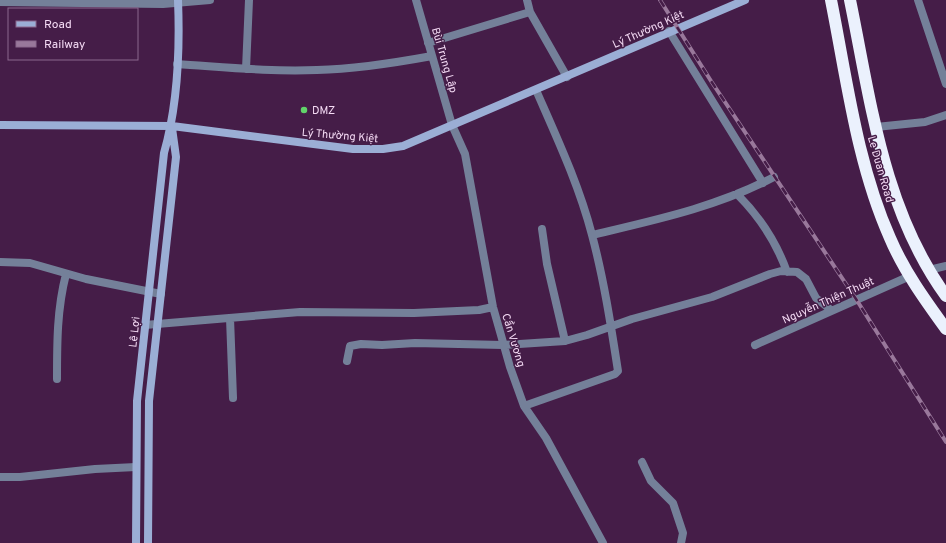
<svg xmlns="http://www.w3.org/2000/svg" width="946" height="543" viewBox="0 0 946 543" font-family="Overpass,sans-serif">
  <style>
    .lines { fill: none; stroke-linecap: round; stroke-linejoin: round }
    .street { stroke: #748099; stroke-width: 8 }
    .secondary { stroke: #9baed5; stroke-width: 8 }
    .highway { stroke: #ebf1fd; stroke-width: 12 }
    .rail-casing { stroke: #99789b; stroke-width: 4 }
    .rail { stroke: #451d48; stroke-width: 2.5; stroke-dasharray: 8; stroke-linecap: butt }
    .poi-dot { fill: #61d46a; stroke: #451d48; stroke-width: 1.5 }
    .labels { text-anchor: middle; stroke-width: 3; stroke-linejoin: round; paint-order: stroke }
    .street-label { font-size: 11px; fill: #f5dbf5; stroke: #451d48 }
    .poi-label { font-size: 11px; fill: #f5dbf5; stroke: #451d48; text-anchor: start }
  </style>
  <rect width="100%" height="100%" fill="#451d48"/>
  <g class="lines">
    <path class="street" d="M416,0L452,125L465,154L493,307L510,367L524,406L546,438L603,543
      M527,0L530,12L567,77
      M918,0L946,84
      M0,2L163,4L210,0
      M669,31L763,183
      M428,43L530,12
      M177,64C224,67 271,72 317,70C356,69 394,63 432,56
      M246,69L249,0
      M876,127L925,122L946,115
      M737,194C760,217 776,241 787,272
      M542,229L547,264L565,341
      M592,235C655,220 717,207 774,177
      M0,262L30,263L86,279L161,294
      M929,270L946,266
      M230,318L233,398
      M145,325L300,312L414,313L479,310L493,307
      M755,345L910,276
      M347,361L350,346L361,344L382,345L415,343L503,345L565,341L587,335L632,319L712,297L770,274L781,271L797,272L806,279L816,298L831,310
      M57,379C57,343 57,309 66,274
      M524,406L615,374L618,371C611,326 604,280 592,235C579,185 557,138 536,90
      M642,462L651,481L673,503L683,533L681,543
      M0,477H20L95,469L136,467"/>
    <path class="secondary" d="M0,125L172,126L353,149H383L403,146L745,0
      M136,543L137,401L164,153C178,104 180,50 178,0
      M148,543L149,401L176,157L172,128"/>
    <path class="highway" d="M831,0C847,80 857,164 890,238C904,271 925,300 946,329
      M850,0C871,102 883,209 946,296"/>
    <g class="rail-casing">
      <path id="rail" d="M660,0L711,81L856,299L946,442"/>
    </g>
    <use href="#rail" class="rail"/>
  </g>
  <circle class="poi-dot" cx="304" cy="110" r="4"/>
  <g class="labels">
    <g class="street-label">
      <text transform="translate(648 29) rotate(-24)" y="4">Lý Thường Kiệt</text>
      <text transform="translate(445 60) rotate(74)" y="4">Bùi Trung Lập</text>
      <text transform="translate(340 135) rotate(5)" y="4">Lý Thường Kiệt</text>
      <text transform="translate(881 169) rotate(74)" y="4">Le Duan Road</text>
      <text transform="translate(828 300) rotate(-24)" y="4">Nguyễn Thiện Thuật</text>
      <text transform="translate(134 332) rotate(-84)" y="4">Lê Lợi</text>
      <text transform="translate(514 340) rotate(73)" y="4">Cần Vương</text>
    </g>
    <g class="poi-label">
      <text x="312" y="114">DMZ</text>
    </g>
  </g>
  <rect x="8" y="8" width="130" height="52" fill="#451d48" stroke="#8b698d"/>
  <rect x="16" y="21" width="20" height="6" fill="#9baed5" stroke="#8b698d"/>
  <text x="44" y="28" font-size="12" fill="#f5dbf5">Road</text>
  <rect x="16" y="41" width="20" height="6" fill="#99789b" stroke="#8b698d"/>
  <text x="44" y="48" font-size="12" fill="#f5dbf5">Railway</text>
</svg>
